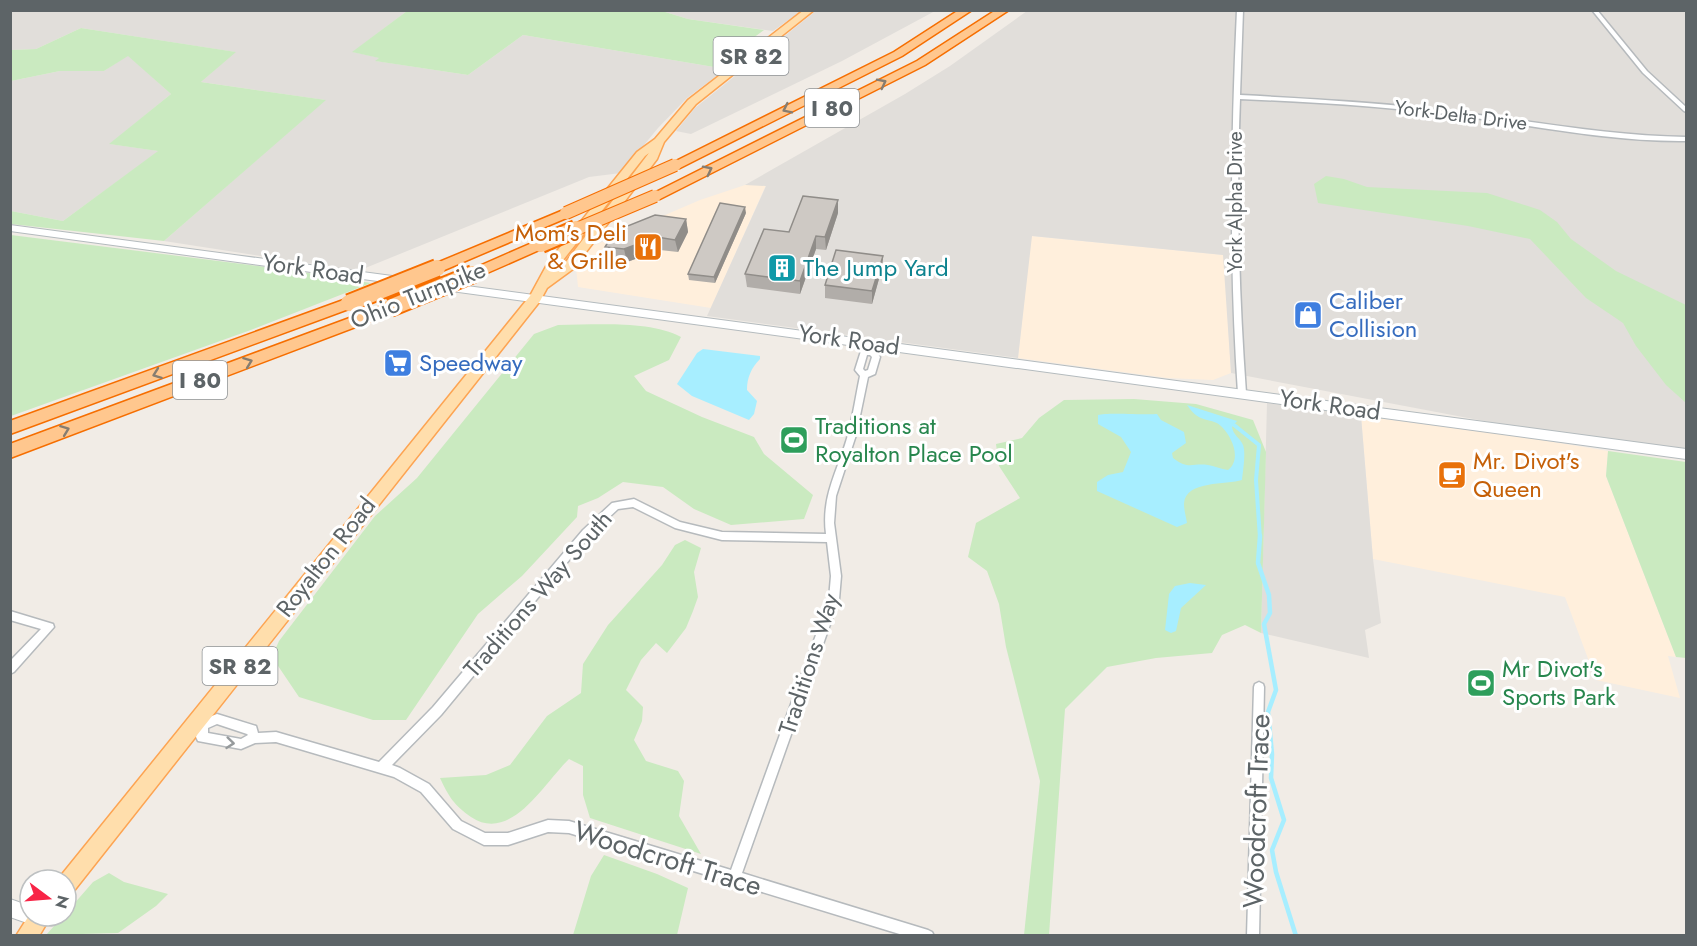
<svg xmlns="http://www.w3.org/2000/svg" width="1697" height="946" viewBox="0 0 1697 946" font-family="Jost,sans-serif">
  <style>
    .commercial { fill: #ffefdc }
    .industrial { fill: #e1deda }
    .green { fill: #caeac0 }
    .water { fill: #a7eeff }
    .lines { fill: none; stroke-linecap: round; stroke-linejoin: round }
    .stream-far1 { stroke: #a7eeff; stroke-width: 4 }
    .stream { stroke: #a7eeff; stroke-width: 4.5 }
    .street-casing { stroke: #b6babd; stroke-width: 3 }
    .secondary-casing { stroke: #b4bbbe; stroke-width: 2 }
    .primary-casing { stroke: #fda452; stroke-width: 3 }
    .highway-casing { stroke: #f66e00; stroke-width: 3 }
    .street { fill: #fff; fill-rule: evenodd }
    .secondary { fill: #fff; fill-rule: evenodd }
    .primary { fill: #ffdeac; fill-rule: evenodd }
    .highway { fill: #ffc78e; fill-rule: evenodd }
    .highway-bridge-far1-casing { stroke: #f66e00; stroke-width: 14; stroke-linecap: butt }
    .highway-bridge-casing { stroke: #f66e00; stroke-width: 20; stroke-linecap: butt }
    .highway-bridge-far1 { stroke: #ffc78e; stroke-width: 12 }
    .highway-bridge { stroke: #ffc78e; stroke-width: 16 }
    .wall { fill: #b1ada9 }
    .shaded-wall { fill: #908d89 }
    .building { fill: #cec9c4; stroke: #908d89; stroke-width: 1.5 }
    .oneway { stroke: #867d71 }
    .oneway2 { stroke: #969a9c }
    .labels { text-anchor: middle; stroke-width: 6; stroke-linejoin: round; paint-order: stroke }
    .far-street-label { font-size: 20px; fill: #5d6467; stroke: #fff }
    .shield { fill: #fff; stroke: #8e9295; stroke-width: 1.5 }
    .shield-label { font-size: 22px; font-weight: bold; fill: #5d6467 }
    .food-label { font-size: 24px; fill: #c56008; stroke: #fff; text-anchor: end }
    .culture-label { font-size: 24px; fill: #0d838f; stroke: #fff; text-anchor: start }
    .street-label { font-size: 24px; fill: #5d6467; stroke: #fff }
    .shop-label { font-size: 24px; fill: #366cbe; stroke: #fff; text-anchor: start }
    .leisure-label { font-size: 24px; fill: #27864d; stroke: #fff; text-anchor: start }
    .near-street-label { font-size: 28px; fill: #5d6467; stroke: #fff }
  </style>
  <rect width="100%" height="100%" fill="#f1ece6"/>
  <path class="commercial" d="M745,185H766L711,308L578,287L576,267L593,246L700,200Z
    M1031,236L1224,255L1231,373L1213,380L1167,378L1018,358Z
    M1361,416L1522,437L1608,451L1606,476L1676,657L1668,656L1680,698L1596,680L1565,597L1373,559Z"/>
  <path class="industrial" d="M817,10L935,11L842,61L691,134L676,131L695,108Z
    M10,11H407L353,52L380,58L376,61L468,75L523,35L726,69L687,98L658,128L621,173L589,177L358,271L164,241L325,100L201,82L235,52L81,28L36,49L11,50Z
    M662,11H801L773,31L688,19Z
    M1027,11H1686V449L1505,425L1231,373L1223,255L1032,236L1018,358L707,316L766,186L745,185L905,94L950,66Z
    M128,55L171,94L110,144L159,151L63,221L11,211V81L60,71H104Z
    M1267,403L1361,416L1373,559L1381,623L1365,630L1369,658L1261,633Z"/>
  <path class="green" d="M407,11H662L688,19L764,30L714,67L523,35L468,75L375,61L379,58L352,52Z
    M81,28L236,52L201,82L326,100L164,241L11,224V211L63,221L158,151L109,144L171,94L128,56L104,71H60L11,81V50L36,49Z
    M1326,176L1344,179L1367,187L1487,193L1540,210L1557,222L1571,239L1616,271L1686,305V403L1666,385L1636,346L1623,323L1586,298L1530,239L1468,226L1318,203L1314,184Z
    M11,235L283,269L371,283L248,331L11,416Z
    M558,325C594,325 649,320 681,337L669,360L634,376L646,391L702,417L754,437L764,454L813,495L804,519L731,525L694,509L663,487L623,482L598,498L578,506L577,517L522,576L478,614L406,720H373L299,697L272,657L279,641L375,516L417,478L534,334Z
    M1134,399L1196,404L1253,420L1266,452L1261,633L1245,625L1222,635L1212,653L1156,658L1107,667L1065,709L1049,935H1024L1040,781L1006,647L999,604L987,571L968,557L976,523L1020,498L999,466L996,444L1022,438L1039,418L1064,400Z
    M1608,451L1686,462V658L1676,657L1606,476Z
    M685,540L701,548L694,572L698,597L693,611L686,628L667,653L656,643L641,660L626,690L643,707L642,721L634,740L646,761L678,771L684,781L679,816L701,854L590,818L583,795V766L569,759C544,783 511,844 471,817C454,805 449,797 440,778L486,775L510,765L547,716L581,693L583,664L608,625L662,565L675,545Z
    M604,855L657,874L688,888L677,935H573L591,876Z
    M109,873L124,882L168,894L156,906L118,933L46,935L63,916H66V913L93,882Z"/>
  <path class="water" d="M703,349L760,356V359C751,368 747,378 747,390L757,401L754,414L749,420L692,396L677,384L697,353Z
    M1187,405L1237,421L1232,427C1233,435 1240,438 1243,445C1246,452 1243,471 1242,480C1227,485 1185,480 1184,504C1184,510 1186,517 1187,523L1177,527L1097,491V482L1108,475L1123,472L1131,452L1121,437L1098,424V415C1107,412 1143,415 1157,414L1161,420L1184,432L1186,443L1172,453L1173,458C1189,470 1191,463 1208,465C1214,466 1221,469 1228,470C1242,459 1232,437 1222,427C1212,416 1201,426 1187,405Z
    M1190,583L1206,585L1181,608L1176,631L1171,633L1165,630L1169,594L1175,586Z"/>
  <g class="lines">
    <path class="stream-far1" d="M1234,425L1259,445L1256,480L1260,538"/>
    <path class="stream" d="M1260,536L1258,563L1269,595L1270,613L1264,624L1276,690L1268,712L1272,754L1271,778L1284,820L1272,850L1276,872L1296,936"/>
    <g class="street-casing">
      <path id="street" d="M1237,10H1243L1240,95C1314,99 1389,103 1463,113C1538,122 1611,136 1686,137V141C1613,142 1541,127 1468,117C1392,107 1316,102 1240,99C1236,197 1239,295 1246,393L1242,396L1238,393C1229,265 1231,138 1237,10Z
        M1592,10H1597L1647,71L1686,107V112L1684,111L1643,73Z
        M872,349L875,350L880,357L875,374L868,377L856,435L836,496L834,523L841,576L839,599L742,873L928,930L932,932L934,936H906L569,833L548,832L508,845H484L453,829L421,792L394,777L276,742L255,743L241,749L198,741L196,737L199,721L217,714L256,726L258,733L276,732L379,762L433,707L583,530L612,503L634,499L680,522L722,532L826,534C821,495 838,471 848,435C853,416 856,395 860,376L855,370L861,351ZM867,355H870L872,357L868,370L865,371L863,369ZM633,507L675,528L722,540L827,542L831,576L829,599L731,870L569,821L548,820L508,833H485L461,821L429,784L400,768L392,765L441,715L589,536L618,509ZM217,724L247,734L248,735L241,739L208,733V728Z
        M10,611L53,624L54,627L14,672L10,674V661L41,629L10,620Z
        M1259,682L1263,684L1264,687L1259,936H1247L1254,687L1255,684Z"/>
    </g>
    <g class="secondary-casing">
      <path id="secondary" d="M10,225L1686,449V459L10,231Z
        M10,899L30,906V916H39L37,922L30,924L10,917Z"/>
    </g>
    <g class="primary-casing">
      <path id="primary" d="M804,10H814L696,104L664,142L657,159L573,269L547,288L540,301L73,892L66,895V880H58L59,878L530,296L549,261L637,152L655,139L688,100ZM649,153L565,263L556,269L645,156Z
        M30,914V916H51L39,936H16Z"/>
    </g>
    <g class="highway-casing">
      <path id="highway" d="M959,10H972L902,56L680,168L675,169L668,165L894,52Z
        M996,10H1009L925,65L660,199H650L648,196L917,61Z
        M566,209L573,213L571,216L442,271L437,273L430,268L432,265Z
        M541,239L546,241L548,244L546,247L478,277L473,279L466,274L468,271Z
        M349,298L357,303L354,307L10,434V421Z
        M390,303L395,304L398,308L395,312L10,458V444Z"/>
    </g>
    <use href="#street" class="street"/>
    <use href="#secondary" class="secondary"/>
    <use href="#primary" class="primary"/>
    <use href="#highway" class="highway"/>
    <g class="highway-bridge-far1-casing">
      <path id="highway-bridge-far1" d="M566,213L675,165
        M572,231L655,196"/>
    </g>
    <g class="highway-bridge-casing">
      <path id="highway-bridge" d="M541,244L576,229
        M349,303L437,268
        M390,308L473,274"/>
    </g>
    <use href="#highway-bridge-far1" class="highway-bridge-far1"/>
    <use href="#highway-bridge" class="highway-bridge"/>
  </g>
  <path class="wall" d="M746,213L715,283L689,280L688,274Z
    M838,213L826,250L816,249L800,294L747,287L745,274L789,232Z
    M686,219L688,232L678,252L660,250L627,262L609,259L605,247Z
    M883,256L882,268L872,304L825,298V285Z"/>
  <path class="shaded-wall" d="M838,200V213L826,250L825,237Z
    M745,207L746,213L715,283L714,277Z
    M686,219L688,232L678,252L675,240Z
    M816,236V249L800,294V281Z
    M657,237L660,250L627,262L624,249Z
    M883,256L882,268L872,304V291Z"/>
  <path class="building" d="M803,196L838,200L825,237L816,236L800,281L745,274L764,229L789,232Z
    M720,203L745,207L714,277L688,274Z
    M655,215L686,219L675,240L657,237L624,249L605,247L615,231Z
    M836,250L883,256L872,291L825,285Z"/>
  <defs><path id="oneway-chevron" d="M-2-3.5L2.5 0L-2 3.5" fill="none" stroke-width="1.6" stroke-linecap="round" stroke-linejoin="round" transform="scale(1.5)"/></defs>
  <g class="oneway">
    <use href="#oneway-chevron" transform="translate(882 83) rotate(-27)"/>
    <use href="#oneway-chevron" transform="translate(787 109) rotate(154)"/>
    <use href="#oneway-chevron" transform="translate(708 170) rotate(-27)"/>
    <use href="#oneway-chevron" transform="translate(248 362) rotate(-21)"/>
    <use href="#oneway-chevron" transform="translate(157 374) rotate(160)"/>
    <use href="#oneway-chevron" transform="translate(65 430) rotate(-21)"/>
  </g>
  <use class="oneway2" href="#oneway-chevron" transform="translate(230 743) rotate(6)"/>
  <defs>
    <g id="restaurant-square" transform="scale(1.5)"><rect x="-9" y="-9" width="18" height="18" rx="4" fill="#e8710a" stroke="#fff"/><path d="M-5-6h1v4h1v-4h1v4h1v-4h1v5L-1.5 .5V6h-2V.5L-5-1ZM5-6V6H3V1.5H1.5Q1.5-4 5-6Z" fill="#fff"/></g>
    <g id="building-square" transform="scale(1.5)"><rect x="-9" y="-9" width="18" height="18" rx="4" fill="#0f9aa8" stroke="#fff"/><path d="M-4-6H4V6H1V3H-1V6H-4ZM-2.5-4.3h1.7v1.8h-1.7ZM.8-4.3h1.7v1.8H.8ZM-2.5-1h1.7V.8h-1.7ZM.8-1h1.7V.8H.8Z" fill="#fff"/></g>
    <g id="shop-square" transform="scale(1.5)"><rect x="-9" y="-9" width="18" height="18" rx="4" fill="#3f7fe0" stroke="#fff"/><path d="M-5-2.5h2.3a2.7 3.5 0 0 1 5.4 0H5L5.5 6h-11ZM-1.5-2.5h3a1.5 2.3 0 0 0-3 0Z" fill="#fff"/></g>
    <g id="supermarket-square" transform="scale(1.5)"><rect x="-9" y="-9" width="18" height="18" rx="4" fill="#3f7fe0" stroke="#fff"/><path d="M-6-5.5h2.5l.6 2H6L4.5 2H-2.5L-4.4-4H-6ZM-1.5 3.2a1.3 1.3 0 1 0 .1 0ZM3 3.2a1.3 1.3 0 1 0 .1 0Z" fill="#fff"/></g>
    <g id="stadium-square" transform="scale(1.5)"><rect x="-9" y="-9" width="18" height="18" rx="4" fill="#2e9e5b" stroke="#fff"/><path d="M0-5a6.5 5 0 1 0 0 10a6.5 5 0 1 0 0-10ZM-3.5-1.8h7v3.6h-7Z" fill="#fff"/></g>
    <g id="cafe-square" transform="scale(1.5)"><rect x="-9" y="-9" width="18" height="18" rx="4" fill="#e8710a" stroke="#fff"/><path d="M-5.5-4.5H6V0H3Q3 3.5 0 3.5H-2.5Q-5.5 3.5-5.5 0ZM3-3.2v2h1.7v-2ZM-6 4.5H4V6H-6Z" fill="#fff"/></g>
  </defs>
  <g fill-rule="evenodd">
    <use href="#restaurant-square" x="648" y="247"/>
    <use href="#building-square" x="782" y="268"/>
    <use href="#shop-square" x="1308" y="315"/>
    <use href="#supermarket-square" x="398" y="363"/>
    <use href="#stadium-square" x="794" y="440"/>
    <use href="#cafe-square" x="1452" y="475"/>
    <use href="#stadium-square" x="1481" y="683"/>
  </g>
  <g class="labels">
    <g class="far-street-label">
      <text transform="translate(1461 115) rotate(7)" y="7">York-Delta Drive</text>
      <text transform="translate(1235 202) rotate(-90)" y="7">York Alpha Drive</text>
    </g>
    <g class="shield">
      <rect x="713.5" y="37" width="75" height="38" rx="4.5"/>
      <rect x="805" y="89" width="54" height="38" rx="4.5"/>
      <rect x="173" y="361" width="54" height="38" rx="4.5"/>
      <rect x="202.5" y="647" width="75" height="38" rx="4.5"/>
    </g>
    <g class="shield-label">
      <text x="751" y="64">SR 82</text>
      <text x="832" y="116">I 80</text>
      <text x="200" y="388">I 80</text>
      <text x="240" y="674">SR 82</text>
    </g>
    <g class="food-label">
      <text x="627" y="241">Mom's Deli<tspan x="627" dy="28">&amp; Grille</tspan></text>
      <text x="1473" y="469" text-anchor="start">Mr. Divot's<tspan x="1473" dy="28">Queen</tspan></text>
    </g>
    <g class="culture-label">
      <text x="803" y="276">The Jump Yard</text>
    </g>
    <g class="street-label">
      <text transform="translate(313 269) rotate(8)" y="8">York Road</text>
      <text transform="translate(418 295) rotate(-22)" y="8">Ohio Turnpike</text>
      <text transform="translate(849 340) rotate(8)" y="8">York Road</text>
      <text transform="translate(1330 405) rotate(8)" y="8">York Road</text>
      <text transform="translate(326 557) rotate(-52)" y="8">Royalton Road</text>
      <text transform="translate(538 594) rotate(-49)" y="8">Traditions Way South</text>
      <text transform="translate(809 664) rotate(-72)" y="8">Traditions Way</text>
    </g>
    <g class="shop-label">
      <text x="1329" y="309">Caliber<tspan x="1329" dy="28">Collision</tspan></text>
      <text x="419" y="371">Speedway</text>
    </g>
    <g class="leisure-label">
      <text x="815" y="434">Traditions at<tspan x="815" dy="28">Royalton Place Pool</tspan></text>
      <text x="1502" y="677">Mr Divot's<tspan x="1502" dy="28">Sports Park</tspan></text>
    </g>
    <g class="near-street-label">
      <text transform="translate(1256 811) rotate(-88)" y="10">Woodcroft Trace</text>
      <text transform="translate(668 858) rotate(17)" y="10">Woodcroft Trace</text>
    </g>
  </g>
  <rect width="1697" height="946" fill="none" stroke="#5d6467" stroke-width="24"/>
  <g transform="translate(48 898) rotate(106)"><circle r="28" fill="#ffffff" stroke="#bec1c2" stroke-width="1.5"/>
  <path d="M0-4.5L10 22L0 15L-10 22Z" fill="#f82446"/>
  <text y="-9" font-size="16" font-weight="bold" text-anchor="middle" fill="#5d6467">N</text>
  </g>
</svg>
